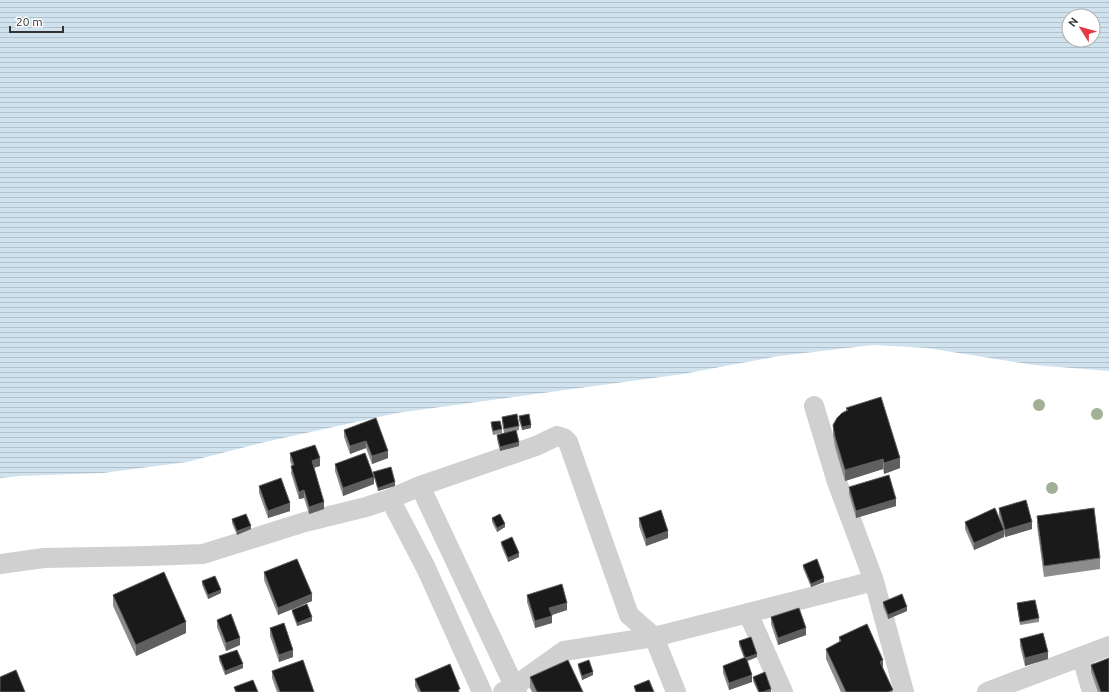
<svg xmlns="http://www.w3.org/2000/svg" width="1109" height="692" viewBox="0 0 1109 692" font-family="Ubuntu,sans-serif">
  <style>
    .water { fill: url(#water-rules); fill-rule: evenodd }
    .lines { fill: none; stroke-linecap: round; stroke-linejoin: round }
    .minor { stroke: #d0d0d0; stroke-width: 20 }
    .tree { fill: #a2b095 }
    .wall { fill: #8c8c8c }
    .shaded-wall { fill: #5f5f5f }
    .building { fill: #1a1a1a; stroke: #5f5f5f }
  </style>
  <defs>
    <pattern id="water-rules" width="6" height="5" patternUnits="userSpaceOnUse"><rect width="6" height="5" fill="#cfe2ee"/><path d="M0 2.5h6" fill="none" stroke="#b2c2cd"/></pattern>
  </defs>
  <rect width="100%" height="100%" fill="#fff"/>
  <path class="water" d="M0,0H1109V371L1034,365L927,348L873,345L779,356L683,374L397,413L265,442L187,462L103,473L20,476L0,478ZM1069,16H1093V40H1069Z"/>
  <g class="lines">
    <path class="minor" d="M814,406L837,482L874,581L904,692
      M420,486L517,692
      M390,499L426,568L482,692
      M0,564L44,558L148,556L203,554L305,522L366,507L390,499L420,486L536,446L557,436L564,438L568,442L629,615L654,637L676,692
      M748,613L783,692
      M1082,657L1092,692
      M503,692L515,686L564,651L654,637L874,581
      M987,692L1109,646"/>
  </g>
  <g class="tree">
    <circle cx="1039" cy="405" r="6"/>
    <circle cx="1097" cy="414" r="6"/>
    <circle cx="1052" cy="488" r="6"/>
  </g>
  <path class="wall" d="M846,408L900,468L884,474L883,469L845,481L835,447L833,435V425L846,411Z
    M519,416L531,428L522,430L519,420Z
    M502,417L519,426V430L516,431L519,446L500,451L497,439V435L504,433L502,421Z
    M376,418L388,458L372,464L366,448L350,454L344,437V430Z
    M491,422L502,429V433L493,435L491,426Z
    M290,453L320,466L314,468L324,509L309,514L304,498L299,499L291,473L292,466L290,461Z
    M335,464L374,476L373,472L395,486L378,491L374,477V484L343,496L335,471Z
    M259,486L290,511L268,518L259,493Z
    M849,487L896,506L856,518L849,494Z
    M999,508L1032,529L1005,537L1004,533V537L974,550L965,529V522L1001,523L999,515Z
    M1037,516L1100,558V569L1044,577L1037,526Z
    M492,518L505,527L497,532L492,522Z
    M639,518L668,538L646,546L639,526Z
    M232,519L251,529L237,535L232,523Z
    M501,542L519,557L508,562L501,545Z
    M803,565L824,582L811,587L803,568Z
    M264,572L312,601L278,615L264,580Z
    M202,581L221,593L208,599L202,585Z
    M113,595L186,633L136,656L113,606Z
    M527,595L567,610L551,615L552,623L535,628L527,602Z
    M883,602L907,611L888,619L883,606Z
    M1017,603L1039,618V622L1020,625L1017,607Z
    M292,610L312,621L297,626L292,613Z
    M771,617L806,635L778,645L771,624Z
    M217,620L240,645L226,651L217,627Z
    M270,628L293,657L279,662L270,636Z
    M839,637L883,669L893,692H841L826,659V649L839,642Z
    M1020,639L1048,659L1025,666L1020,646Z
    M739,641L757,657L747,661L752,682L729,690L723,673V666L744,658L739,645Z
    M219,656L243,668L225,675L219,660Z
    M578,664L593,675L582,680L578,667Z
    M1091,665L1109,692H1098L1091,672Z
    M272,671L314,692H277L272,678Z
    M530,677L583,692H532L530,688Z
    M753,677L771,692H758L753,681Z
    M415,679L460,692H418L415,686Z"/>
  <path class="shaded-wall" d="M531,425V428L522,430V427Z
    M366,441V448L350,454V446Z
    M519,442V446L500,451V447Z
    M388,451V458L372,464V456Z
    M320,458V466L312,468V461Z
    M900,458V468L884,474V463Z
    M883,459V469L845,481V470Z
    M374,477V484L343,496V488Z
    M395,482V486L378,491V488Z
    M304,490V498L299,499V492Z
    M896,499V506L856,518V511Z
    M324,502V509L309,514V507Z
    M290,503V511L268,518V511Z
    M1032,522V529L1005,537V530Z
    M505,524V527L497,532V528Z
    M251,526V529L237,535V531Z
    M1004,530V537L974,550V543Z
    M668,531V538L646,546V539Z
    M519,553V557L508,562V558Z
    M824,578V582L811,587V584Z
    M221,590V593L208,599V595Z
    M312,594V601L278,615V608Z
    M567,603V610L549,616V608Z
    M907,607V611L888,619V615Z
    M552,616V623L535,628V621Z
    M312,617V621L297,626V623Z
    M186,622V633L136,656V645Z
    M806,628V635L778,645V638Z
    M240,638V645L226,651V643Z
    M293,650V657L279,662V655Z
    M1048,652V659L1025,666V658Z
    M757,654V657L745,662V658Z
    M883,660V671L880,662Z
    M243,664V668L225,675V671Z
    M593,672V675L582,680V676Z
    M752,675V682L729,690V683Z
    M771,689V692H763Z"/>
  <path class="building" d="M881,397L900,458L884,463L883,459L845,470L835,437L833,425L837,418L842,413L848,410L846,408Z
    M517,414L519,426L504,429L502,417Z
    M529,414L531,425L522,427L519,416Z
    M376,418L388,451L372,456L366,441L350,446L344,430Z
    M500,421L502,429L493,431L491,422Z
    M516,430L519,442L500,447L497,435Z
    M315,445L320,458L312,461L324,502L309,507L304,490L299,492L291,466L294,465L290,453Z
    M365,453L374,477L343,488L335,464Z
    M391,467L395,482L378,488L373,472Z
    M889,475L896,499L856,511L849,487Z
    M281,478L290,503L268,511L259,486Z
    M1026,500L1032,522L1005,530L999,508Z
    M995,508L1004,530L974,543L965,522Z
    M1094,508L1100,558L1044,566L1037,516Z
    M661,510L668,531L646,539L639,518Z
    M246,514L251,526L237,531L232,519Z
    M500,514L505,524L497,528L492,518Z
    M512,537L519,553L508,558L501,542Z
    M297,559L312,594L278,608L264,572Z
    M817,559L824,578L811,584L803,565Z
    M164,572L186,622L136,645L113,595Z
    M215,576L221,590L208,595L202,581Z
    M562,584L567,603L549,608L552,616L535,621L527,595Z
    M902,594L907,607L888,615L883,602Z
    M1035,600L1039,618L1020,622L1017,603Z
    M307,604L312,617L297,623L292,610Z
    M799,608L806,628L778,638L771,617Z
    M231,614L240,638L226,643L217,620Z
    M284,623L293,650L279,655L270,628Z
    M867,624L883,660L880,662L893,690L888,692H846L826,649L841,641L839,637Z
    M1043,633L1048,652L1025,658L1020,639Z
    M751,637L757,654L745,658L739,641Z
    M237,650L243,664L225,671L219,656Z
    M746,657L752,675L729,683L723,666Z
    M1109,658V692H1101L1091,665Z
    M303,660L314,692H280L272,671Z
    M568,660L583,692H537L530,677Z
    M589,660L593,672L582,676L578,664Z
    M450,664L460,689L458,690L459,692H421L415,679Z
    M16,670L25,692H0V677Z
    M765,672L771,689L763,692H759L753,677Z
    M253,680L258,692H236L234,687Z
    M649,680L654,692H636L634,686Z"/>
  <g transform="translate(1081 28) rotate(307)"><circle r="19" fill="#ffffff" stroke="#adadad"/>
  <path d="M0-3L7 15L0 10L-7 15Z" fill="#e63946"/>
  <text y="-6" font-size="11" font-weight="bold" text-anchor="middle" fill="#333333">N</text>
  </g>
  <path d="M10 26v6h53v-6" fill="none" stroke="#333333" stroke-width="2"/>
  <text x="16" y="26" font-size="12" fill="#333333" stroke="#ffffff" stroke-width="3" paint-order="stroke">20 m</text>
</svg>
